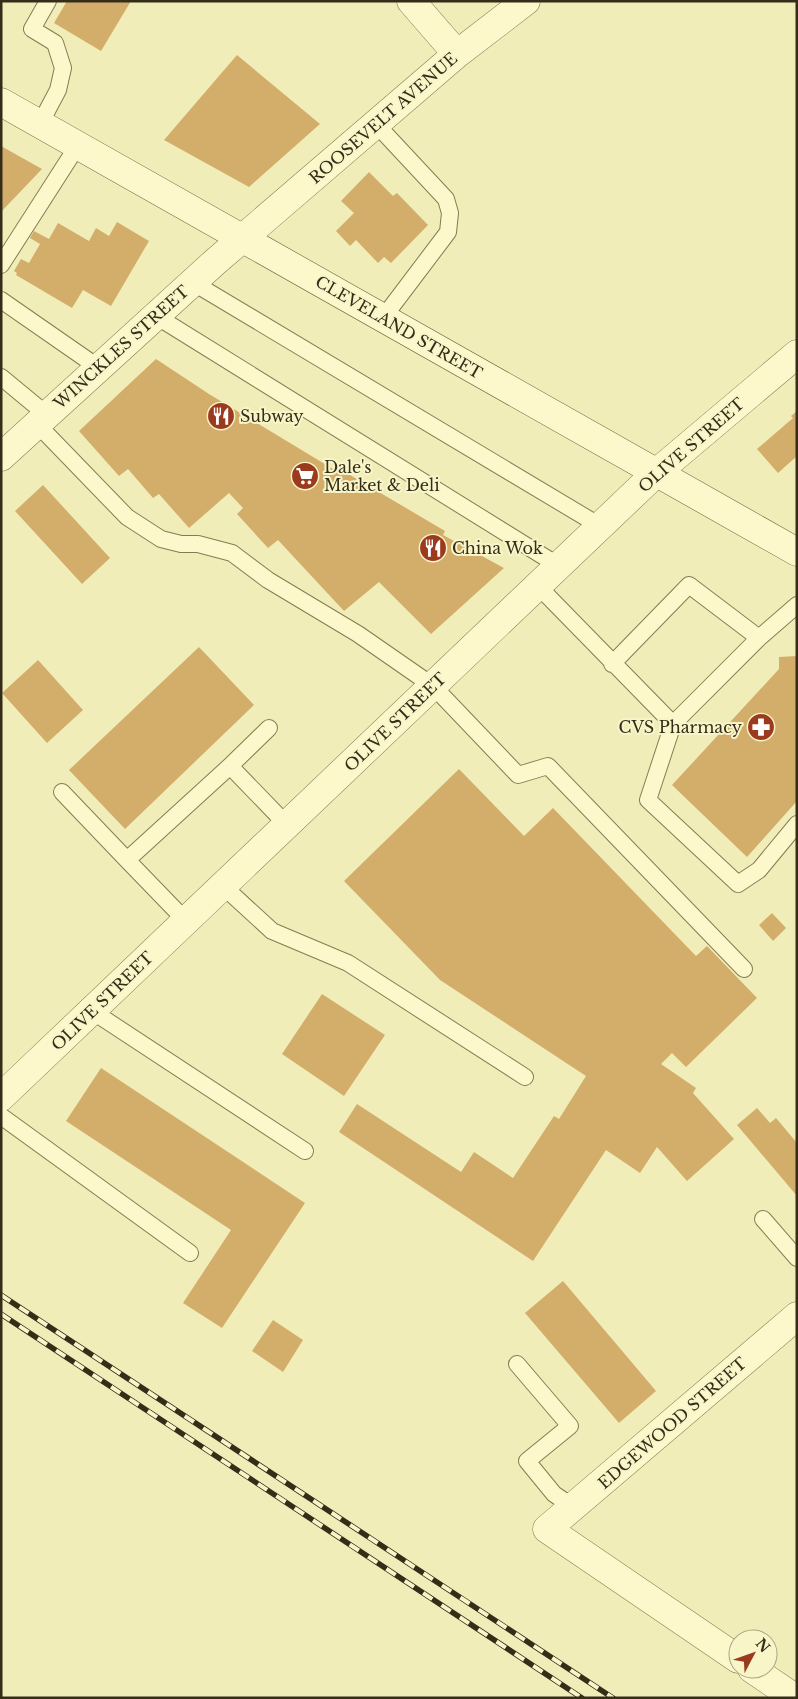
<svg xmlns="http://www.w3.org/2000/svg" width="798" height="1699" viewBox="0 0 798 1699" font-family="'Libre Baskerville',serif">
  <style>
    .building { fill: #d3ae6b }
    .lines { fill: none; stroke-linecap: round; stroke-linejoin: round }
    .service-casing { stroke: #887b52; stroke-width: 18 }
    .minor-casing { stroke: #887b52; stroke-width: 29 }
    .secondary-casing { stroke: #695c36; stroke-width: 29 }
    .service { stroke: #fcf8cc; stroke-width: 16 }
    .minor { stroke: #fcf8cc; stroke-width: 28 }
    .secondary { stroke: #fcf8cc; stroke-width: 28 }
    .rail-casing { stroke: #362d19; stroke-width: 5.5 }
    .rail { stroke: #f8f5c9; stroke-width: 4; stroke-dasharray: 11; stroke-linecap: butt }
    .labels { text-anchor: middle; stroke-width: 4; stroke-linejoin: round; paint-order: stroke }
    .street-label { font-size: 16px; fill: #362d19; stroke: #f8f5c9 }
    .poi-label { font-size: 16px; fill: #362d19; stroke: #f8f5c9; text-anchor: start }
  </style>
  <rect width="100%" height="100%" fill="#f1edb9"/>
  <path class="building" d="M67,1H131L101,51L54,23Z
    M237,55L320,124L249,187L164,140Z
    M1,146L42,169L1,212Z
    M369,172L393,196L397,193L428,225L391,263L384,257L378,263L356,240L350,246L336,231L354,213L341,201Z
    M117,222L149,241L111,306L83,290L72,308L16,275L17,273L14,271L21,259L29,263L40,244L30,238L34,231L49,239L58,223L89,241L96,228L109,236Z
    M156,359L209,394L343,475L345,472L445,531L443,535L504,568L431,634L379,582L344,611L278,540L268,548L237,514L243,508L229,493L189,528L159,494L153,498L128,469L119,476L79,431Z
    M797,411V456L778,473L757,449L793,418L791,416Z
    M43,485L110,558L82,584L15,511Z
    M199,647L254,705L125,829L69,770Z
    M797,656V801L747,857L672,785L779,669V657Z
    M38,660L83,710L47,743L2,693Z
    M459,769L524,836L553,808L696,956L707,946L757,998L686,1067L672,1053L661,1064L696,1088L693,1093L734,1139L687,1181L657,1147L640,1173L606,1150L533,1261L339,1132L357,1104L461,1172L474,1152L513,1178L554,1116L559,1119L586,1076L440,980L344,881Z
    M772,913L786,928L773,941L759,925Z
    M322,994L385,1035L344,1096L282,1054Z
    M101,1068L305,1203L222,1328L183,1303L231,1230L66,1121Z
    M757,1108L770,1123L776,1118L797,1143V1196L737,1125Z
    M563,1281L656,1391L619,1423L525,1313Z
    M273,1320L303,1340L283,1372L252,1351Z"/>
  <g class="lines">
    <g class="service-casing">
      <path id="service" d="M40,124L58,90L63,68L55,43L32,29L48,1
        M376,124L446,199L450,213L448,232L383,318
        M1,265L78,145
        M192,282L600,526
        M1,300L99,368
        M156,316L559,566
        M1,377L47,415
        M37,424L127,517L161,539L181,544H198L232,553L268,580L358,634L433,686L518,775L548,766L744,969
        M538,586L673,724
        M759,638L673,724L648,800L738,884L759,870L797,824
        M612,664L689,585L759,638L797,605
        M269,728L230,766L287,825
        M62,792L127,860L230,766
        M127,860L186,921
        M223,886L272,931L348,963L525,1077
        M92,1011L305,1151
        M1,1116L190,1253
        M763,1219L797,1258
        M517,1364L570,1426L527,1461L554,1494L573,1507"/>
    </g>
    <g class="minor-casing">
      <path id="minor" d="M411,1L457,54
        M1,457L215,262L457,54L526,1
        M1,1097L656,473L797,354
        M738,1659L547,1529L797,1316
        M752,1669L795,1698"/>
    </g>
    <g class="secondary-casing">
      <path id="secondary" d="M1,102L797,552"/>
    </g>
    <use href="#service" class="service"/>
    <use href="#minor" class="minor"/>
    <use href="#secondary" class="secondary"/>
    <g class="rail-casing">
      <path id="rail" d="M1,1295L613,1698
        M1,1314L582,1698"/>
    </g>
    <use href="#rail" class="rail"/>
  </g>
  <defs>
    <g id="restaurant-disc" transform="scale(1.4375)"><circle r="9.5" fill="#9c3a1e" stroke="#f8f5c9"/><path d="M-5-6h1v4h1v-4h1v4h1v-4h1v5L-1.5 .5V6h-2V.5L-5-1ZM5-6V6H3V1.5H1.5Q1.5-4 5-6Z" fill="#fff"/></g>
    <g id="supermarket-disc" transform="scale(1.4375)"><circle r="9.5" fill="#9c3a1e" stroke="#f8f5c9"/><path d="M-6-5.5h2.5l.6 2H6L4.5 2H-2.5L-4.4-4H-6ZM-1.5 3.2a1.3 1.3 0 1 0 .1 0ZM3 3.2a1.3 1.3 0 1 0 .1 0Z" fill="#fff"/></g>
    <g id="pharmacy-disc" transform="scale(1.4375)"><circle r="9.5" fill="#9c3a1e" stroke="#f8f5c9"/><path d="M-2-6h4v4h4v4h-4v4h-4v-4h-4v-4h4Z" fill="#fff"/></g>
  </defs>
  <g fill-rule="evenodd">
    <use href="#restaurant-disc" x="221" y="416"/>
    <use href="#supermarket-disc" x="305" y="476"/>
    <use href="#restaurant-disc" x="433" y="548"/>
    <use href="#pharmacy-disc" x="761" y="727"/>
  </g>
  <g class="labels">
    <g class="street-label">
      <text transform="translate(383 118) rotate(-41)" y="6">ROOSEVELT AVENUE</text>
      <text transform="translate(399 327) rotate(30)" y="6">CLEVELAND STREET</text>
      <text transform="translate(121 347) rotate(-42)" y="6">WINCKLES STREET</text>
      <text transform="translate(691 445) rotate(-41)" y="6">OLIVE STREET</text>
      <text transform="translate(395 722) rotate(-44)" y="6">OLIVE STREET</text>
      <text transform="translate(102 1001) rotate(-44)" y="6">OLIVE STREET</text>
      <text transform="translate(672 1423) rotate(-41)" y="6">EDGEWOOD STREET</text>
    </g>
    <g class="poi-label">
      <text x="240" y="422">Subway</text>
      <text x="324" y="473">Dale's<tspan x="324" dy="18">Market &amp; Deli</tspan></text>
      <text x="452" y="554">China Wok</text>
      <text x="742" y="733" text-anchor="end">CVS Pharmacy</text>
    </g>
  </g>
  <rect width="798" height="1699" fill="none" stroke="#362d19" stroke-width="5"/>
  <g transform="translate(753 1654) rotate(49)"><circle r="24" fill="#f8f5c9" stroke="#aaa583"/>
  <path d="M0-4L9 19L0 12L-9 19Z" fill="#9c3a1e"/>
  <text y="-8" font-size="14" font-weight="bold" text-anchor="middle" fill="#362d19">N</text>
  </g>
</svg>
